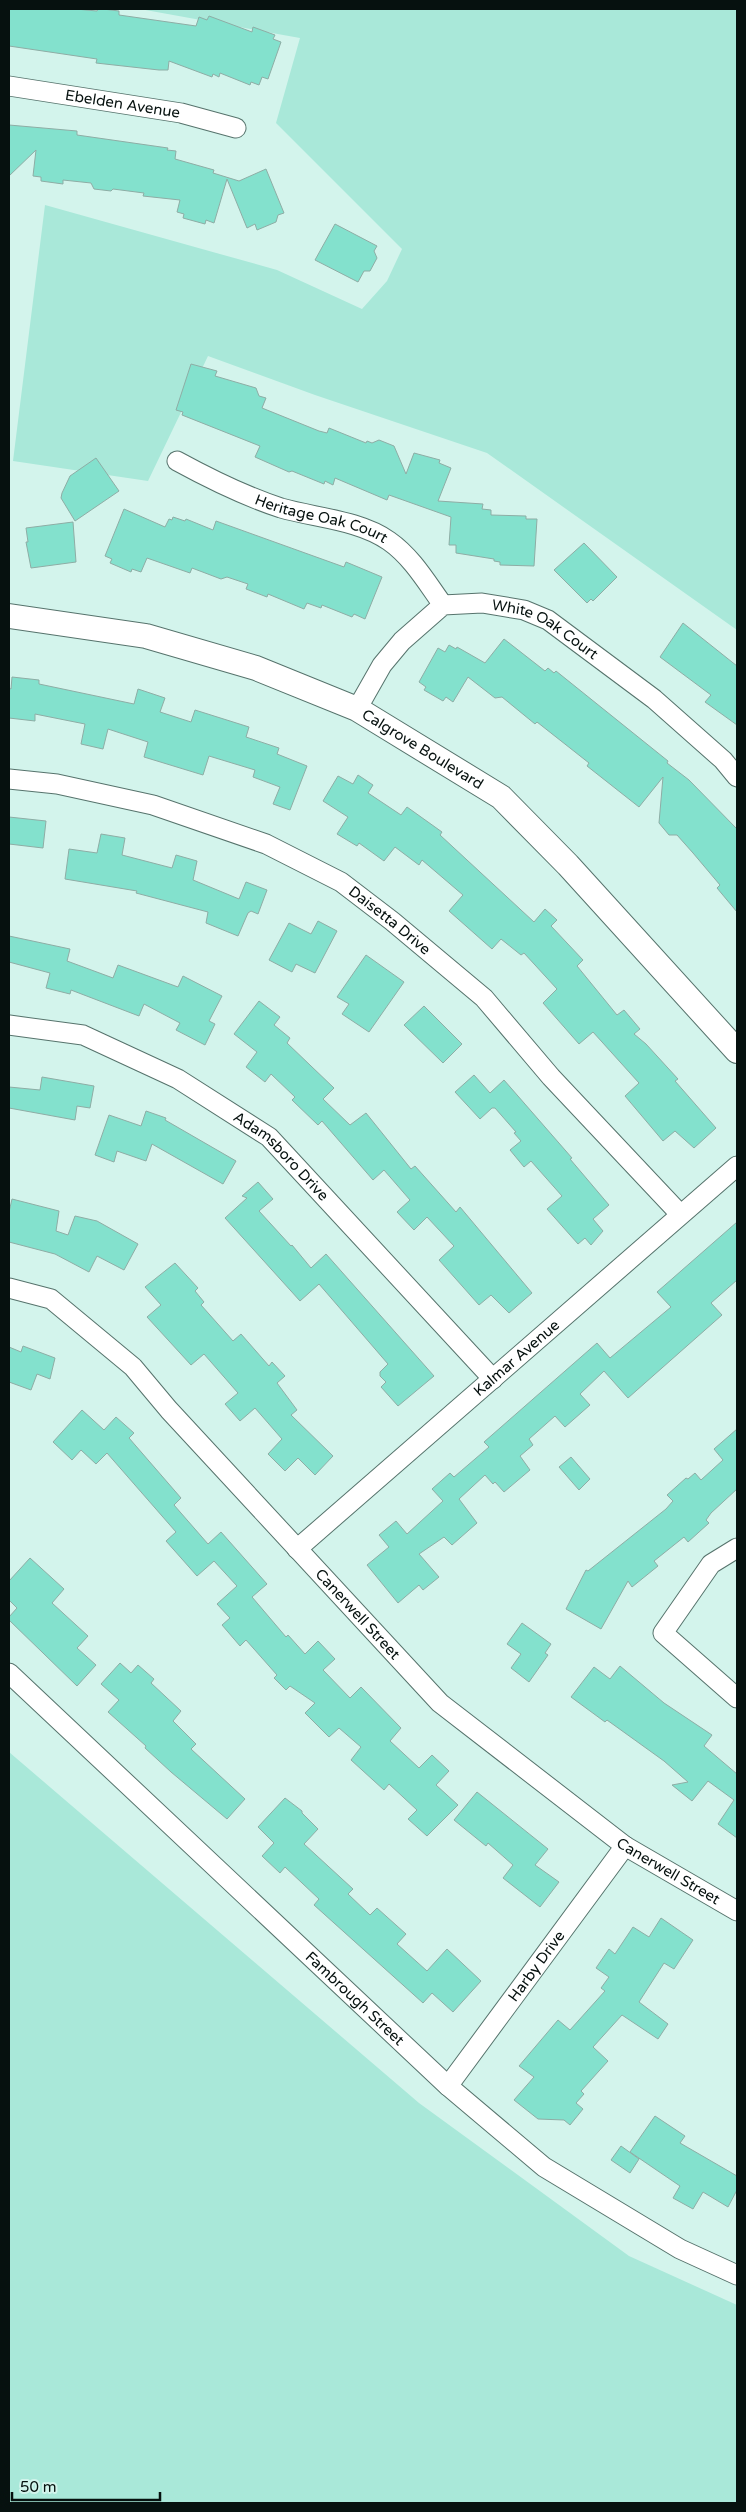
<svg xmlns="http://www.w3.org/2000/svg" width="746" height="2512" viewBox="0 0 746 2512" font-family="'Varela Round',sans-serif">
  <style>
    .green { fill: #a9e8d9 }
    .building { fill: #83e1cd; stroke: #8eada5 }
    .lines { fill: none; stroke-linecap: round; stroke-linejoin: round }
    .minor-casing { stroke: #56736c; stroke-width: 21 }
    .tertiary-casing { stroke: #56736c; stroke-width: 26 }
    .minor { stroke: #fff; stroke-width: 19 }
    .tertiary { stroke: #fff; stroke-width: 24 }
    .labels { text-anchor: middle; stroke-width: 4; stroke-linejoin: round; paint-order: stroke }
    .street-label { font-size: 15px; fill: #06110f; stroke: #d3f4ec }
  </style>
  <rect width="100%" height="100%" fill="#d3f4ec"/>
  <path class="green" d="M140,9H737V630L487,453L315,395L208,356L148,481L13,461L45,205L277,270L362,309L387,281L402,249L276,123L300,38Z
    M9,1752L419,2103L629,2256L737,2305V2503H9Z"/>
  <path class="building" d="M9,9H76L97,11L98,9H103L119,11V15L196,26L199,17L207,20L209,16L252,32L253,27L275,35L273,39L281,42L268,79L262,77L259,85L251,82L250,85L220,73L219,77L213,74L212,77L169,61L168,70H159L96,63L97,59L9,46Z
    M9,125L77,131V135L168,148L167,150L176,151L175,159L214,170L213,173L239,181L266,169L284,213L278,215L276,222L257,230L255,224L247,228L227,179L214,223L206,220L205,224L183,218L184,214L177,212L180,200L143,196L144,193L113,189L111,191L94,189L91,183L63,180V184L41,181V177L33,176L36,150L9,176Z
    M335,224L377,246L374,251L377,258L370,271H364L358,282L315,260Z
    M191,364L217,371L215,376L256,388L259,396L266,398L262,408L319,431L327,433L329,428L366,443L367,441L372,443L379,440L394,446L406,474L414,453L440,460L439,463L451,468L438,501L483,504L482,509L491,510V515L526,516V519H537L534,566L500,565V562L494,561V559L456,553V545H449L451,517L389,495L387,500L335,478L333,485L325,481L324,484L292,471L289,472L255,457L260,446L182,415L183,412L176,410Z
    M96,458L119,491L75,521L61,498L62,493L70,476Z
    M124,509L165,527L169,519L172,520L173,517L185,521L186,519L213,530L216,521L344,567L346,562L382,577L365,619L354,614L352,617L322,605L321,608L307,603L304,609L268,594L267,597L246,589L248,584L227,577L221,579L192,568L190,573L147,558L141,572L132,569L131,572L110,563L112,559L105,556Z
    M73,522L76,562L31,568L26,542H28L26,528Z
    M584,543L617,577L593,601L591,599L587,603L554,570Z
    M683,623L737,666V725L705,702L711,695L660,657Z
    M504,639L545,671L548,668L554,673L556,671L668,761L667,763L689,780L737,829V912L717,888L720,885L693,853L677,835H669L659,823L663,777L639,807L587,766L589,763L537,722L535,724L502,697L495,698L468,677L453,702L446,697L443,701L424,690L426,687L419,682L438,648L445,652L449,645L456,649L457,647L485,663Z
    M12,677L39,680V684L134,704L138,689L165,698L160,712L191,722L195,710L249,727L246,737L279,748L277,754L307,766L290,810L273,804L280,787L253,777L255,770L209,756L203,775L144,757L148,742L108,729L103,749L81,744L85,724L35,714V721L9,718V688L11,689Z
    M358,775L373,785L368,793L401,815L407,807L442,832L440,835L534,922L545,909L557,920L551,926L583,960L577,966L617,1015L624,1010L640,1029L634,1034L646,1044L678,1079L675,1081L716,1128L694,1148L675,1131L663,1141L625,1096L639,1083L593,1032L579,1044L543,1003L557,989L524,953L521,955L501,939L492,949L449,911L463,895L422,860L419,865L395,847L384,861L359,843L357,846L337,834L348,817L323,801L338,776L353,784Z
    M9,817L46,821L43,848L9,844Z
    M101,834L125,838L122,855L172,868L176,855L197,861L193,880L239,899L246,882L267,890L258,914L251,911L248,913L238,936L206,923L208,912L136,893L137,891L65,879L69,849L97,853Z
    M318,921L337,931L315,973L296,964L292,972L269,960L289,923L311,934Z
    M9,936L70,949L67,961L113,978L118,965L178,987L183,976L222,996L209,1021L215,1024L205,1045L176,1030L180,1023L144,1004L139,1016L71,990L70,994L46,988L50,973L9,962Z
    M366,955L404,982L369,1032L342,1014L349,1004L337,997Z
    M259,1001L280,1017L274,1025L290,1038L287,1043L334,1088L323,1099L350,1125L366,1113L411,1169L415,1166L456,1212L460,1207L532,1293L509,1313L491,1295L479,1305L439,1260L454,1246L427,1217L414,1230L397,1212L410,1200L384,1170L373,1180L322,1121L318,1125L292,1100L295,1097L271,1074L265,1082L246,1067L257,1052L234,1034Z
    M424,1006L462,1044L443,1063L404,1025Z
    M474,1075L490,1093L504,1080L572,1158L570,1159L609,1205L593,1219L603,1231L591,1245L585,1238L578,1244L547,1209L562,1196L531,1161L524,1167L510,1150L521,1141L514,1133L516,1132L495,1108H492L480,1119L455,1092Z
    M42,1077L94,1086L90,1108L77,1106L75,1120L9,1108V1087L40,1090Z
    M146,1111L166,1118L165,1120L236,1161L223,1184L152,1144L146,1161L117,1151L114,1162L95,1155L109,1115L141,1126Z
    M258,1182L273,1199L259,1211L291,1246L292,1245L311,1268L326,1254L434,1376L398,1406L381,1387L386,1382L380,1376V1372L388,1364L319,1284L300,1301L225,1218L247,1198L242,1196Z
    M12,1199L59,1211L56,1231L68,1235L75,1216L97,1221L138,1244L124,1270L97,1256L89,1272L55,1254L9,1242V1212Z
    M737,1222V1280L711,1303L722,1315L628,1398L604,1371L580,1394L590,1405L565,1427L555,1416L529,1439L533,1445L520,1456L530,1470L504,1492L495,1482L493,1484L485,1475L459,1499L477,1523L452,1545L444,1537L419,1554L439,1577L423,1590L419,1585L398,1603L367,1565L389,1547L379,1535L396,1521L407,1534L443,1501L432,1489L450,1473L454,1477L489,1447L484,1442L597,1343L610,1358L671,1307L657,1292Z
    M175,1263L198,1288L195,1291L204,1302L201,1305L233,1341L241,1334L269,1366L272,1362L285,1376L277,1383L297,1410L291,1415L333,1456L315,1475L298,1458L285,1471L268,1454L282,1439L255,1408L240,1421L225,1404L238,1393L204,1354L191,1365L147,1317L161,1305L145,1287Z
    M23,1346L55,1358L50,1379L37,1374L31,1390L9,1382V1347L21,1352Z
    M82,1410L104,1430L116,1417L134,1433L129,1438L181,1498L174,1505L208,1544L221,1532L267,1584L252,1597L286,1637L288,1635L305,1654L318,1641L335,1659L323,1670L350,1698L361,1687L401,1728L390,1741L419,1768L432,1755L449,1771L436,1785L458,1805L427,1836L408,1819L417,1810L389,1784L384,1790L351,1760L361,1747L339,1728L329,1737L305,1713L315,1703L290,1686L286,1690L274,1678L277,1675L246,1640L240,1646L222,1625L230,1618L217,1604L237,1586L214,1561L197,1576L166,1541L176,1532L107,1453L96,1464L81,1450L72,1460L53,1442Z
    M737,1429V1489L711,1513L706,1520L709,1523L688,1542L684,1537L654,1561L658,1566L632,1587L628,1581L601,1629L566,1609L586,1570L588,1571L666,1509L673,1501L667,1495L686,1478L688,1479L695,1473L701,1480L723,1460L714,1449Z
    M571,1457L590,1479L579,1490L559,1467Z
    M30,1558L64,1589L52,1603L88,1636L77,1648L96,1665L77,1686L9,1620V1617L17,1608L9,1600V1581Z
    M522,1623L551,1644L545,1653L548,1655L529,1682L511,1668L521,1654L507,1644Z
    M120,1663L131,1673L138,1665L154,1679L151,1683L181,1711L173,1721L196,1744L191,1749L245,1799L227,1819L171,1772L145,1748L146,1746L108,1712L119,1700L101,1684Z
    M620,1666L664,1703L712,1735L704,1746L737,1774V1838L718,1824L734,1800L708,1781L692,1801L672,1785L688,1782L664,1761L607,1720L605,1722L571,1697L594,1667L610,1679Z
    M477,1792L548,1849L535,1865L559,1882L540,1907L503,1878L513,1865L488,1843L486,1846L454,1820Z
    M285,1798L302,1811V1813L318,1829L304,1844L353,1889L348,1894L370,1915L377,1908L406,1934L397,1944L427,1971L447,1949L481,1981L453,2012L432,1993L423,2003L314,1905L319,1899L285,1867L280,1873L262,1856L274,1843L258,1827Z
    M661,1918L693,1940L674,1969L664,1963L639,2002L668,2024L658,2039L622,2015L593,2047L608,2061L581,2091L584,2094L576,2103L583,2109L570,2125L564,2120L538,2119L514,2100L534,2077L519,2066L558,2020L570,2030L605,1991L601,1988L609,1977L596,1968L609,1949L615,1954L633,1927L649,1937Z
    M655,2116L685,2136L680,2143L737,2176V2190L728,2207L703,2192L693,2209L673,2198L680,2186L630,2152Z
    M621,2146L639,2159L630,2173L611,2160Z"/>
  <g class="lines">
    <g class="minor-casing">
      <g id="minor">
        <path id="s1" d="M9,86L181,113L236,128"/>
        <path id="s2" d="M177,461C210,479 244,496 281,508C316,518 359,520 389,541C412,557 427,583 443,605"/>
        <path id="s3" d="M357,709L382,665L402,641L443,605L482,603L524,610L548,620L654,699L723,760L737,777"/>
        <path id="s4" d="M9,779L57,784L153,805L266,844L341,882L392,921L484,998L551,1077L680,1214"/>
        <path id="s5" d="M9,1025L83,1035L178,1079L269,1137L493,1379"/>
        <path id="s6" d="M9,1288L51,1299L133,1367L169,1410L440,1703L625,1846L737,1911"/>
        <path d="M737,1548L711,1564L663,1633L737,1698"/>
        <path id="s7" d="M297,1549L737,1166"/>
        <path id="s8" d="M9,1673L448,2086L544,2167L680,2249L737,2275"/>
        <path id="s9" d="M448,2086L625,1846"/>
      </g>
    </g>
    <g class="tertiary-casing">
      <g id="tertiary">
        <path id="s10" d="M9,616L146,636L256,668L357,709L501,797L568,865L737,1051"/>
      </g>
    </g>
    <use href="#minor" class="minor"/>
    <use href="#tertiary" class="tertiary"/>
  </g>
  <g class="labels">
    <g class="street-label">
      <text dy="5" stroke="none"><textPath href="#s1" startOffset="115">Ebelden Avenue</textPath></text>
      <text dy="5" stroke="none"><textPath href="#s2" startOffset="156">Heritage Oak Court</textPath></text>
      <text dy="5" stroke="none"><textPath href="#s3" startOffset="245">White Oak Court</textPath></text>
      <text dy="5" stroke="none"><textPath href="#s10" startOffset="439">Calgrove Boulevard</textPath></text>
      <text dy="5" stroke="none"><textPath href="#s4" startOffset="412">Daisetta Drive</textPath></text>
      <text dy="5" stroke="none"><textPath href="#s5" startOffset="309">Adamsboro Drive</textPath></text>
      <text dy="5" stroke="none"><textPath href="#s7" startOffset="291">Kalmar Avenue</textPath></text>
      <text dy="5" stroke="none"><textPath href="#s6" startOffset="484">Canerwell Street</textPath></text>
      <text dy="5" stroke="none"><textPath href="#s6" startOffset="889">Canerwell Street</textPath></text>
      <text dy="5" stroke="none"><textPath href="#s9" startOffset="149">Harby Drive</textPath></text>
      <text dy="5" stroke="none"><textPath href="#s8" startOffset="475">Fambrough Street</textPath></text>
    </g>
  </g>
  <rect width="746" height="2512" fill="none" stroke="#06110f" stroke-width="20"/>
  <path d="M12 2492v8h148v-8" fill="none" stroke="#06110f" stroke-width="2.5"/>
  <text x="20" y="2492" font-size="15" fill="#06110f" stroke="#d3f4ec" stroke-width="4" paint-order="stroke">50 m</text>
</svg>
